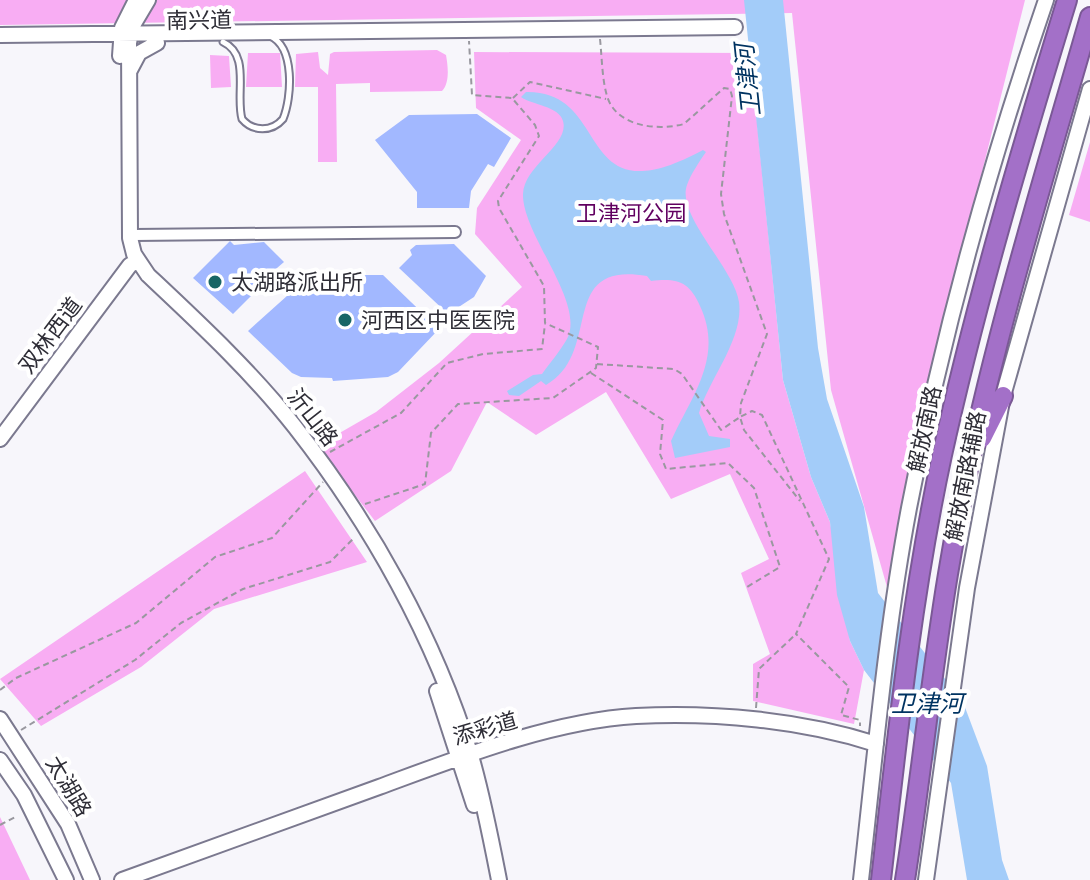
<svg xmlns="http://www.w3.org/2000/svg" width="1090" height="880" viewBox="0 0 1090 880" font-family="Overpass,'Noto Sans SC',sans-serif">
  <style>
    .green { fill: #f8adf3 }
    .water { fill: #a3ccf9 }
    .building { fill: #a2b8ff }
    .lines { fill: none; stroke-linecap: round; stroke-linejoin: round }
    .lane-casing { stroke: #7b798f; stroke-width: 9 }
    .street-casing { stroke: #7b798f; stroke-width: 14 }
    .secondary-casing { stroke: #7b798f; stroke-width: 18 }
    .highway-casing { stroke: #7a5995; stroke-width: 22 }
    .path { stroke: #99989f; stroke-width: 2; stroke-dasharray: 6 4; stroke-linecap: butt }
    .lane { stroke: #fff; stroke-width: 5 }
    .street { stroke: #fff; stroke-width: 10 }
    .secondary { stroke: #fff; stroke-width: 14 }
    .highway { stroke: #a370c8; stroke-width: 18 }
    .poi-dot { fill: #186665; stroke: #fff; stroke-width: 3 }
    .labels { text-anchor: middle; stroke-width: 8; stroke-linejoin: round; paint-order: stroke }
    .street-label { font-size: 22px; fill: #2e2d36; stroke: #fff }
    .park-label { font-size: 22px; fill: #610060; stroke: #fff }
    .poi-label { font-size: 22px; fill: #2e2d36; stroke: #fff; text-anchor: start }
    .water-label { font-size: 24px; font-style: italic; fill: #003361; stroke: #fff }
  </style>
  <rect width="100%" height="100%" fill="#f7f6fb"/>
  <path class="green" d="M0,0H1025L921,416L889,594L831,390L792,13L0,25Z
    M437,50L446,55C448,66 450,83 442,91L370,92V83L336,84L337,162H318V87H295L296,54L318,52L320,68L328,75L330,54L334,52Z
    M474,52L750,53L783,380L811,477L830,522L850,641L864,670L854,724L753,701V664L770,654L741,573L769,559L730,474L671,499L606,392L536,435L487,402L451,471L375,521L317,446L376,412L439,363L522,287L475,234L477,208L521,140L476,108Z
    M248,53H280L282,87H246Z
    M210,55L229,56L231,87L211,88Z
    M1090,142V222L1069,215Z
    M305,471L367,562L214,609L141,667L41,726L0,679Z
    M0,817L30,880H0Z"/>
  <path class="water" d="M744,0H783L818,348L827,399L864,507L878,593L963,702L987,766L1002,860L1009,880H967L951,783L864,670L850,641L837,595L830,522L811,477L783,380Z
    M526,92C614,90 572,221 703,150L706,152C699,162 691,174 687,185C676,215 734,268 739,302C744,339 709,379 699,413L709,436L730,439V447L675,458L671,441C692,395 724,357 700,306C689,281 677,278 651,281L647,276C556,260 604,352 546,385L541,381L519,396L509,395L507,391L533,375L542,374C550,363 560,351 567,339C586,303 522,234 523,194C524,165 570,145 563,121C559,106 532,105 521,97Z"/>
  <path class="building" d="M477,114L511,138L494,167L488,164L471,191L469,208H417V192L375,140L409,115Z
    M230,241L234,245L264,242L284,262L248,293L251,296L233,314L193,278Z
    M454,244L486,276L474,297L448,314L399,268L412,255L410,250L416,245Z
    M326,271H363V275H383L439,329L398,372L388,377L333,381L332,378L301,377L292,373L248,331L307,278L327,277Z"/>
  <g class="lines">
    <g class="lane-casing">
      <path id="lane" d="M223,42C251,55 235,94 242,119C253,132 272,132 283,119C292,97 295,47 270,36"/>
    </g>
    <g class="street-casing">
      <path id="street" d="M134,235L455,232"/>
    </g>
    <g class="secondary-casing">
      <path id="secondary" d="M148,0L132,27L129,43L130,238L134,254L148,275C198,322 252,372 295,427C371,524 435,638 471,756C483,797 491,839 499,880
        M0,35L735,27
        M120,56L122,28L136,0
        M130,70L139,53L157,43
        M0,439L130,265L138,261
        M437,691L474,805
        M0,719L68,824L92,880
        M0,760L24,795L66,880
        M122,880C207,849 293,818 379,787C458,758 551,721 636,716C714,712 802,720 876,744
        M861,880C875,756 886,630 909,508C942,336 989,166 1046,0
        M926,880L967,588L1003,396L1090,89"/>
    </g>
    <g class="highway-casing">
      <path id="highway" d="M982,438L1003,396
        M881,880C897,738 912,594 942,455C976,301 1021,150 1067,0
        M905,880C921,778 931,676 948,574C979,385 1037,202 1090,17"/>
    </g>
    <path class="path" d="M600,39C602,58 602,79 607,96C616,127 658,131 684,124L724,88L730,89L732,96L721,194L724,214L767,334L741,403L740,417L752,411L762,415L829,559L796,634L849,687L841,715L860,720V726
      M513,98L530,82L606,99
      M597,364L674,369L682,374L721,430L740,417L744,430L800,501
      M591,373L663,420L660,454L666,469L728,463L754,488L780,567L747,587
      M330,452L401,413L447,363L483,354L542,349L545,324
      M365,504L425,484L431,433L458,404L553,398L596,368L598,347L545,323L544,286L499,208L498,201L539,136L535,125L512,98L472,95L469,41
      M0,690L16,678L136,623L215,557L272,538L323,482
      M756,708L759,669L796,634
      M21,730L135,660L181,623L243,589L330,562L355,537
      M0,825L17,816"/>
    <use href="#lane" class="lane"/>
    <use href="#street" class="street"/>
    <use href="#secondary" class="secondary"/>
    <use href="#highway" class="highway"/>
  </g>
  <g class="poi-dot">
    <circle cx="215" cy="282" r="8"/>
    <circle cx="345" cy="320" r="8"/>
  </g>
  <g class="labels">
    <g class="street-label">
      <text transform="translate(199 20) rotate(-1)" y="8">南兴道</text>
      <text transform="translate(50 335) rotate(-53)" y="8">双林西道</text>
      <text transform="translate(313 417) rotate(52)" y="8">沂山路</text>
      <text transform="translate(924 429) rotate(-78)" y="8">解放南路</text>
      <text transform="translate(965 476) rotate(-79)" y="8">解放南路辅路</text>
      <text transform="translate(485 728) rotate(-16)" y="8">添彩道</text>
      <text transform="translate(69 786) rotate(59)" y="8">太湖路</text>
    </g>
    <g class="park-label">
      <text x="631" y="221">卫津河公园</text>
    </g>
    <g class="poi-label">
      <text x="231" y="290">太湖路派出所</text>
      <text x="361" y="328">河西区中医医院</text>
    </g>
    <g class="water-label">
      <text transform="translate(748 80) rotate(-96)" y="8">卫津河</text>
      <text x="927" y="712">卫津河</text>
    </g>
  </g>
</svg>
